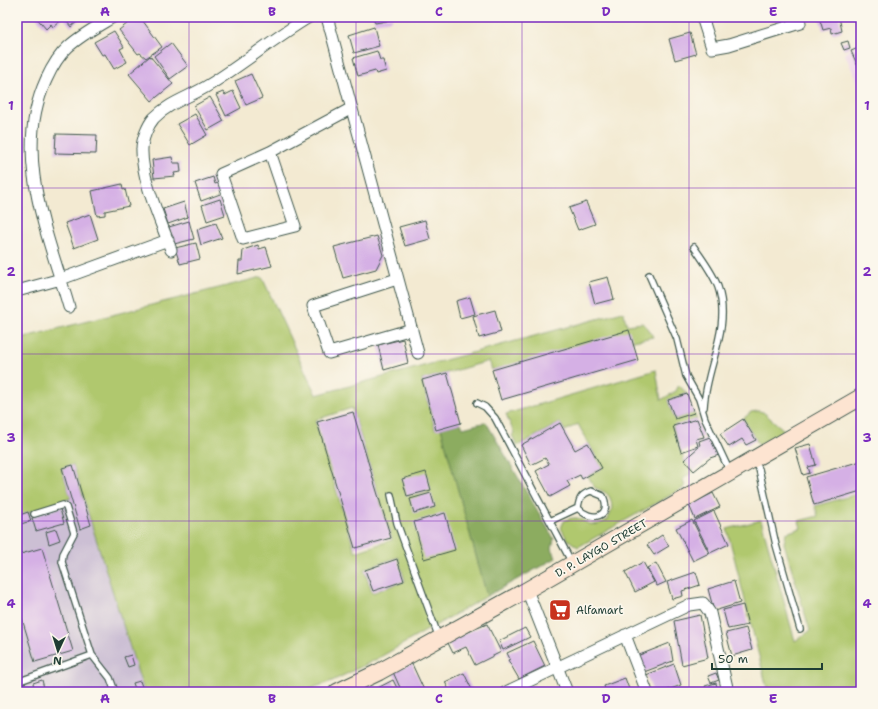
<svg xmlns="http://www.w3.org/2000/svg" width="878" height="709" viewBox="0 0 878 709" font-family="'Shantell Sans',sans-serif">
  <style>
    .built { fill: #edd1e9 }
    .industrial { fill: #ccbfd4 }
    .green { fill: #b0c86e; stroke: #688251; fill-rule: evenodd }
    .forest { fill: #8cac61; stroke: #56744a }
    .building { fill: #d5b0e5 }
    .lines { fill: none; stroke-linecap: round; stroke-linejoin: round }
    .lane-casing { stroke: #3f574c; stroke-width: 8 }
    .street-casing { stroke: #3f574c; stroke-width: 13 }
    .secondary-casing { stroke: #3f574c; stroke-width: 18 }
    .lane { stroke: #fff; stroke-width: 5.5 }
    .street { stroke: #fff; stroke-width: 11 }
    .secondary { stroke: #fde4d1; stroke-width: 16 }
    .grid { fill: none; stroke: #7b2cbf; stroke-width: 1; stroke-opacity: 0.55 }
    .labels { text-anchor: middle; stroke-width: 3.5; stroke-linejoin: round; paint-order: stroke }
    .street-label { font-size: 11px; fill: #1f3d34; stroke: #fbf7ec }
    .poi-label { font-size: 11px; fill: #1f3d34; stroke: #fbf7ec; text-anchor: start }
    .neatline { fill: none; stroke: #7b2cbf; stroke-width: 1.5 }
    .grid-label { font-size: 13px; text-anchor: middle; font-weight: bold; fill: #7b2cbf }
  </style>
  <rect width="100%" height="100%" fill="#fbf7ec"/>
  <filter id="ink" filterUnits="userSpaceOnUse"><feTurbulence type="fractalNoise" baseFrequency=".025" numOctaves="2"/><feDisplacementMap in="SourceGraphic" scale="8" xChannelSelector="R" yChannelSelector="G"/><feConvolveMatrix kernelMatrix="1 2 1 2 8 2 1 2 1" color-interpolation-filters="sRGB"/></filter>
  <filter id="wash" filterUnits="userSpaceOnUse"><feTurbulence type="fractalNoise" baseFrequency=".012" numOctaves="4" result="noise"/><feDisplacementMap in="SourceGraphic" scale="16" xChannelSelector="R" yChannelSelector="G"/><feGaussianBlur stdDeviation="0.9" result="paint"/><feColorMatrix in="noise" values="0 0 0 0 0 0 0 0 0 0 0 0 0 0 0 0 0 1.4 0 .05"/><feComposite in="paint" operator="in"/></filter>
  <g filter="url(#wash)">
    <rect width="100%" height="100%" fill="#f3ead2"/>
    <path class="built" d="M861,38V90L845,54Z"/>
    <path class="industrial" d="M17,339L73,465L144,692H17Z"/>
    <path class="green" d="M262,277L316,395L623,312L627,325L642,323L648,328L653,337L492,370L489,361L422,380L435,429L441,428L487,596L375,660L332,681L302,692H144L73,465L62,469L71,498L17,516V401H19L17,391V339ZM352,408L392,540L355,552L315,420ZM398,557L405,581L372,593L364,569Z
      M656,370L661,400L676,391L679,385L687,394L668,400L675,419L694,413L697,419L673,427L684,460L694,471L683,479L685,487L578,547L567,539L561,528L564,521C568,519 571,518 576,518C581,518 585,523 590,524C606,527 616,513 610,498C607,492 601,490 595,488L588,476L602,468L578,424L565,431L560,423L517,446L512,435L514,433L506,414Z
      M758,411L763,412L784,430L759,445L743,419L751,412Z
      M861,493V692H768L727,529L761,520L795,641L810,631L784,543L786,533L801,528L799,521L818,516L815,506Z"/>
    <path class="forest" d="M486,422L554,539L552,548L556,558L487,596L441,428L461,423L463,428Z"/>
    <g id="blocks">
      <path class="building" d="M36,17H77L79,20L71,27L64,18L53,27L51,24L46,29Z
        M136,17H140L162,47L146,58L140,53L138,54L119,30Z
        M373,17H392V20L375,23Z
        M819,17H839L842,31L832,34L831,28L823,30Z
        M374,27L379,46L354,53L349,35Z
        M114,31L124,47L120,49L127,62L114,69L105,54L102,55L94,42Z
        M690,33L696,54L675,60L669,39Z
        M848,41L850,48L844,50L841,43Z
        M171,43L188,66L170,79L154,56Z
        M861,47V73L851,51Z
        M377,51L380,60H383L386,71L376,74L375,71L358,76L353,58Z
        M150,56L173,84L152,101L129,74Z
        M251,74L262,98L246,105L235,81Z
        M233,91L241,108L226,116L216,95L223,92L225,95Z
        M210,97L224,121L208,130L194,106Z
        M195,114L207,135L190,145L177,124Z
        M56,134L97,135L96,154L55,153Z
        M172,157L173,163H180L181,172L174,173L175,176L154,178L152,160Z
        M213,177L215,184L220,182L223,193L201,201L195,183Z
        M122,184L123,190L125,189L129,206L105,211V215L97,216L92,191Z
        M220,199L225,215L207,221L202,205Z
        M184,202L188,217L168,224L163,209Z
        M586,202L595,224L578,230L569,208Z
        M90,214L98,239L74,248L65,223Z
        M425,220L430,239L405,246L399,227Z
        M189,221L194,239L174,244L169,227Z
        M216,223L222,238L201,245L197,229Z
        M377,236L383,255L376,269L343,278L334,247Z
        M196,243L200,259L180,264L175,248Z
        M258,245L259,249L266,247L272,266L238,274L239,261H242L243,250Z
        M608,277L614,299L595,304L589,282Z
        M470,297L475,314L460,318L456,301Z
        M495,310L501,332L479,338L473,316Z
        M629,330L638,360L501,400L492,370Z
        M403,339L408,363L384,370L378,345Z
        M447,373L461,423L436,430L422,380Z
        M687,394L694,413L675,419L668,400Z
        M353,412L391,538L355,548L317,422Z
        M697,419L704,437L696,439L698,446L681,452L673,426Z
        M743,419L756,440L746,445L742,439L729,447L720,434Z
        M560,423L575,450L588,443L602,468L582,479L580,475L567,481L570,486L550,497L536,471L549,464L545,458L531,465L521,445Z
        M710,437L719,455L710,458L694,471L684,460L700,446L699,441Z
        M810,444L816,465L808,467L810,473L803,475L795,448Z
        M861,461V491L814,505L806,477Z
        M73,465L91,525L80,529L62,468Z
        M426,472L431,490L407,496L402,479Z
        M431,493L435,507L414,513L410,499Z
        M713,493L720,507L695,519L689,505Z
        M60,509L64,523L36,531L32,518Z
        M714,511L729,544L710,553L694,521Z
        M28,512L31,521L17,525V516Z
        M445,513L455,550L424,559L414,522Z
        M692,520L709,553L693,561L676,528Z
        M56,529L60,540L49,544L46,532Z
        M662,535L669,546L654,555L647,545Z
        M42,548L73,651L35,662L17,602V555Z
        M397,559L404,581L373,591L365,570Z
        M643,562L654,582L635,592L625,572Z
        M656,563L666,582L657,586L647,568Z
        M696,572L700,585L682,591L683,596L672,599L667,582Z
        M734,581L740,603L714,611L708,589Z
        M743,605L748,625L728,629L723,610Z
        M700,615L708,658L682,665L674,621Z
        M487,624L501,652L475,665L466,647L453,653L447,641Z
        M525,628L530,637L503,650L499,641Z
        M746,628L752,650L732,656L726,633Z
        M533,641L545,666L519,679L508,660L510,659L507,653Z
        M670,643L673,661L644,672L637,656Z
        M131,655L134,665L128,667L124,657Z
        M412,664L424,690L419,692H402L393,672Z
        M674,664L681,685L663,692H653L646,675Z
        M464,673L473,692H450L445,682Z
        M716,673L719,680L711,683L708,676Z
        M625,678L630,692H606L604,686Z
        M42,680L45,692H35L33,683Z
        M393,680L399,692H370Z
        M140,681L144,692H136L133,683Z
        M716,683L718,692H707L705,686Z"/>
    </g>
  </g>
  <g filter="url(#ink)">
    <use href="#blocks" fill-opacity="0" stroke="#3f574c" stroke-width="1"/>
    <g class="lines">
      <g class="lane-casing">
        <path id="lane" d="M694,247C702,259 713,273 718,287C732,328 706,366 704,407
          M649,275L677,339L686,376L699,399L705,419L730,472
          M477,403L485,407L495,418L572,563
          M754,461L759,469L776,545L800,629
          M391,495L397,523L439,638
          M34,514L63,505L66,507L74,533L63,554L62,562L92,655L110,678L115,692
          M550,521L578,508C591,523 613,517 603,496L591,491C582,494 579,498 578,508
          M17,682L92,655"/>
      </g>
      <g class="street-casing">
        <path id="street" d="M327,17L418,353
          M702,17L712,48L729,45L800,23L799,17
          M270,152L295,226L243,239L221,174L270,152L352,108
          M171,250C161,221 141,179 142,149C142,139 148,125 154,118C170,102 190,97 209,85C243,64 274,38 309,17
          M397,279L313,306L329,353L412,329
          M17,291L61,279L168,240
          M69,307C48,234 12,154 46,80C51,69 59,55 68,47C81,35 98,26 113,17
          M527,590L567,692
          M625,635L647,692
          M506,692L689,605L703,603L710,613L728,692"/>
      </g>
      <g class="secondary-casing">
        <path id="secondary" d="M337,692L379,672L527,590L861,397"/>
      </g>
      <use href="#lane" class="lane"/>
      <use href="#street" class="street"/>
      <use href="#secondary" class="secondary"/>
    </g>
  </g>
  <path class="grid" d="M189,17V692M356,17V692M522,17V692M689,17V692M17,188H861M17,354H861M17,521H861"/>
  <defs>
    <g id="supermarket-square" transform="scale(1.15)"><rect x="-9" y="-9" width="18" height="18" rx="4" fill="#c8321e" stroke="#fbf7ec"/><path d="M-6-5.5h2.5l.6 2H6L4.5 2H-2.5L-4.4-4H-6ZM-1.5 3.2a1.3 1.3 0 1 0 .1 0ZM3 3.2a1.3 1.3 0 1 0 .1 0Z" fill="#fff"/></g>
  </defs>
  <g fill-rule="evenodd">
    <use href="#supermarket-square" x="560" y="610"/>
  </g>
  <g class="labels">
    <g class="street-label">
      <text transform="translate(601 548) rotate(-30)" y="4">D. P. LAYGO STREET</text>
    </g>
    <g class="poi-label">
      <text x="576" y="614">Alfamart</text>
    </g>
  </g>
  <rect width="878" height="709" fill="none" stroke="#fbf7ec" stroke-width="44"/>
  <g transform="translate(58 651) rotate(184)" stroke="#fbf7ec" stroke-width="3" paint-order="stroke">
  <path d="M0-3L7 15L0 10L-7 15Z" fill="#1f3d34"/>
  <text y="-6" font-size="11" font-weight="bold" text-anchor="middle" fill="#1f3d34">N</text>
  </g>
  <path d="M712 663v6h110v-6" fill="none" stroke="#1f3d34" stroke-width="2"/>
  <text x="718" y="663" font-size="12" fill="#1f3d34" stroke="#fbf7ec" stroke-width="3" paint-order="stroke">50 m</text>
  <rect x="22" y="22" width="834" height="665" class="neatline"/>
  <g class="grid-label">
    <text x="105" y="16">A</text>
    <text x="272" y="16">B</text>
    <text x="439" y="16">C</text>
    <text x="606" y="16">D</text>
    <text x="773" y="16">E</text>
    <text x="11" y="110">1</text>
    <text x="867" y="110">1</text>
    <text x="11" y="276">2</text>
    <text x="867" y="276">2</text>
    <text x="11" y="442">3</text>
    <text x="867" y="442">3</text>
    <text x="11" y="608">4</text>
    <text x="867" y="608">4</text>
    <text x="105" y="703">A</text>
    <text x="272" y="703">B</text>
    <text x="439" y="703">C</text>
    <text x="606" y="703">D</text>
    <text x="773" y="703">E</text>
  </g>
</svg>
